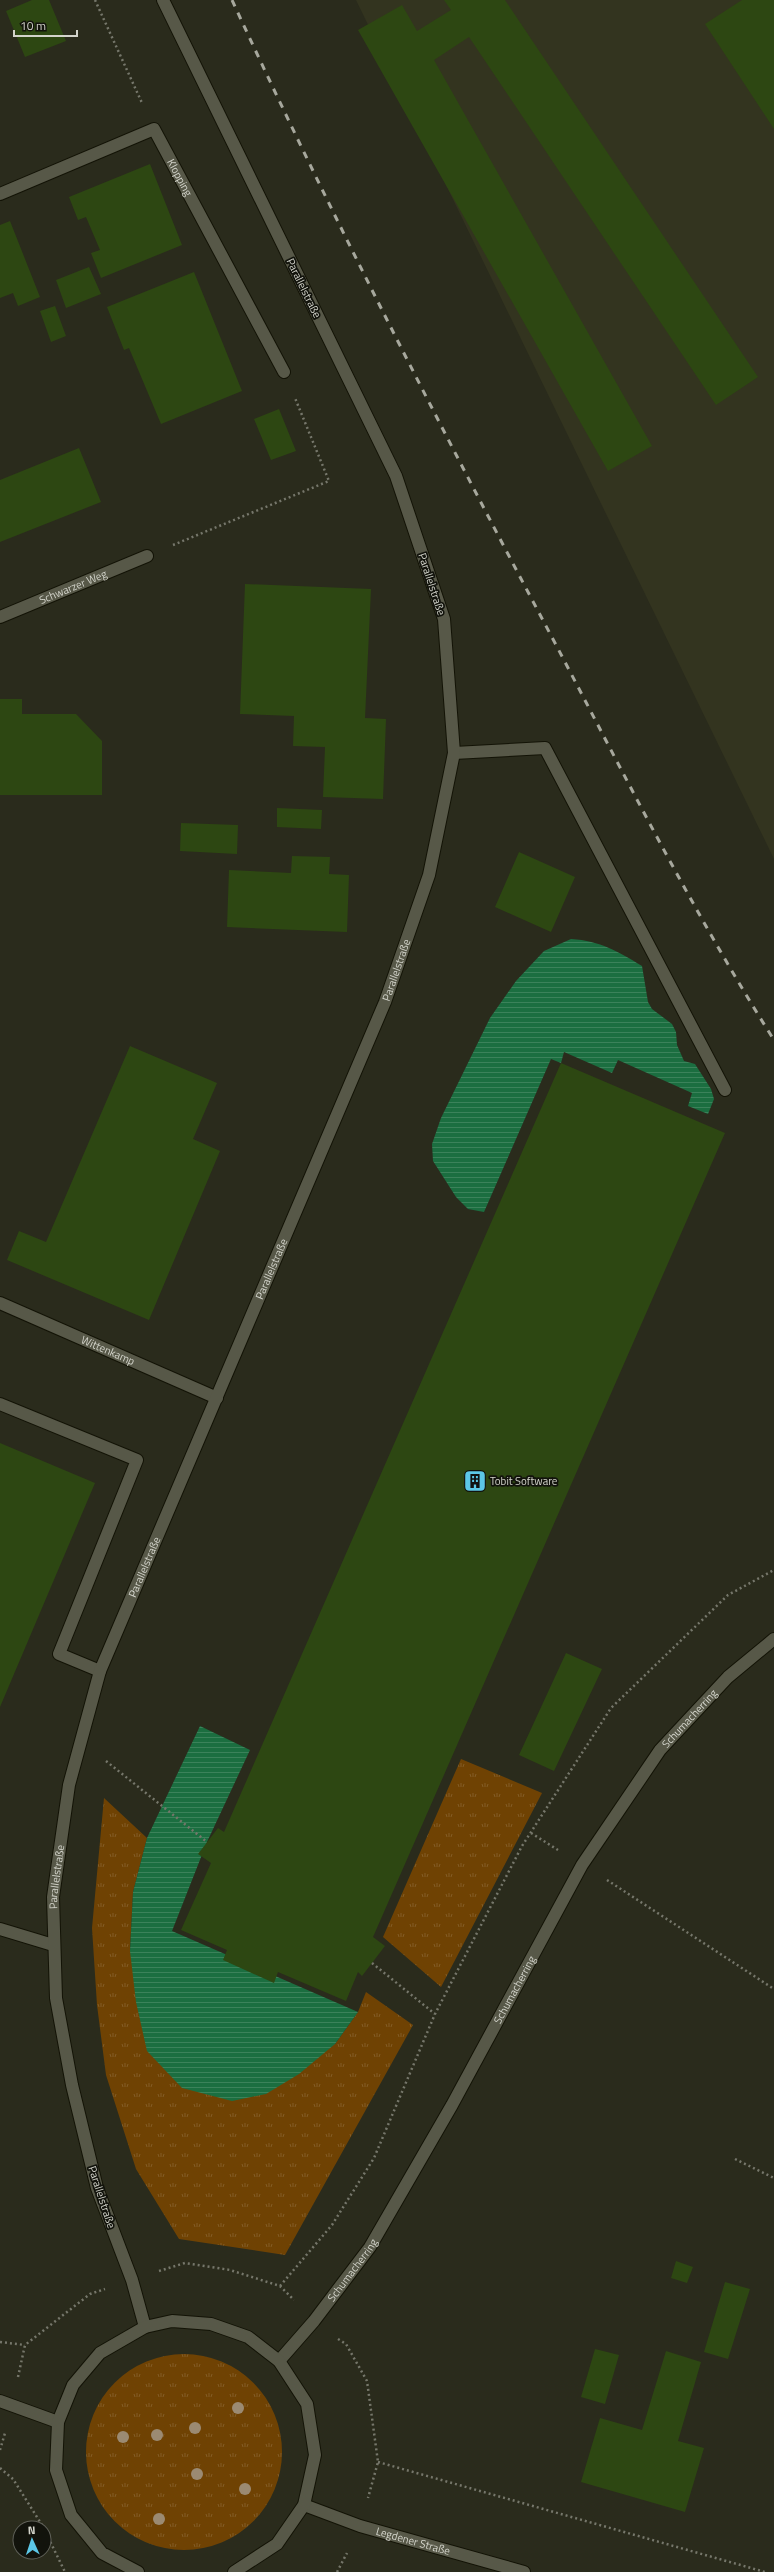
<svg xmlns="http://www.w3.org/2000/svg" width="774" height="2572" viewBox="0 0 774 2572" font-family="'Titillium Web',sans-serif">
  <style>
    .built { fill: #33341f }
    .grass { fill: url(#grass-tufts) }
    .water { fill: url(#water-rules) }
    .building { fill: #2d4712 }
    .lines { fill: none; stroke-linecap: round; stroke-linejoin: round }
    .lane-casing { stroke: #131306; stroke-width: 14 }
    .street-casing { stroke: #131306; stroke-width: 14 }
    .secondary-casing { stroke: #131306; stroke-width: 14 }
    .path { stroke: #76776b; stroke-width: 2.5; stroke-dasharray: 2 3; stroke-linecap: butt }
    .lane { stroke: #575848; stroke-width: 12 }
    .street { stroke: #575848; stroke-width: 12 }
    .secondary { stroke: #575848; stroke-width: 12 }
    .rail { stroke: #a7a89d; stroke-width: 3; stroke-dasharray: 7 7; stroke-linecap: butt }
    .tree { fill: #9b8a72 }
    .labels { text-anchor: middle; stroke-width: 3.5; stroke-linejoin: round; paint-order: stroke }
    .street-label { font-size: 11px; fill: #d3d4cb; stroke: #12130c }
    .poi-label { font-size: 11px; fill: #d3d4cb; stroke: #12130c; text-anchor: start }
  </style>
  <defs>
    <pattern id="grass-tufts" width="24" height="20" patternUnits="userSpaceOnUse"><rect width="24" height="20" fill="#6f4203"/><path d="M3 7l-1-3M5 7V3M7 7l1-3M15 17l-1-3M17 17v-4M19 17l1-3" fill="none" stroke="#835c26"/></pattern>
    <pattern id="water-rules" width="6" height="5" patternUnits="userSpaceOnUse"><rect width="6" height="5" fill="#1b6e40"/><path d="M0 2.5h6" fill="none" stroke="#3b825a"/></pattern>
  </defs>
  <rect width="100%" height="100%" fill="#2a2b1c"/>
  <path class="built" d="M356,0H774V859Z"/>
  <path class="grass" d="M461,1759L542,1793L441,1987L383,1937Z
    M104,1798L147,1838L133,1892L130,1950L335,2044L358,2012L366,1992L413,2025L285,2255L179,2239L136,2169L106,2075L97,2005L92,1928Z
    M86 2452a98 98 0 1 1 196 0a98 98 0 1 1-196 0Z"/>
  <path class="water" d="M571,939C601,941 617,951 642,966L648,1002L652,1009L672,1024L676,1032L677,1045L684,1061L695,1064L711,1089L714,1099L708,1114L688,1106L692,1093L618,1060L612,1073L564,1052L561,1063L551,1059L484,1212L468,1209L456,1197L433,1161L432,1144L441,1118L490,1018L516,981L544,951Z
    M200,1726L250,1750L207,1842L172,1931L358,2012L335,2044L299,2074L266,2094L232,2101L182,2088L147,2051L136,2002L130,1951L133,1892L147,1838Z"/>
  <path class="building" d="M32,0H49L66,41L25,57L6,11Z
    M444,0H505L758,377L716,405L469,37L434,60L652,446L608,471L358,30L402,5L417,31L451,10Z
    M742,0H774V129L705,24Z
    M150,164L182,245L101,278L91,253L100,250L86,217L78,220L69,197Z
    M10,221L40,297L18,306L13,293L0,298V225Z
    M89,267L101,294L66,308L56,280Z
    M194,272L242,391L161,424L129,348L124,350L107,307Z
    M55,306L66,336L51,342L40,311Z
    M279,409L296,451L271,460L254,419Z
    M79,448L101,502L0,542V480Z
    M245,584L371,589L365,718L386,719L383,799L323,797L325,747L293,746L294,716L240,714Z
    M0,699H22V714H76L102,741V795H0Z
    M277,808L322,810L321,829L277,827Z
    M181,823L238,825L237,854L180,851Z
    M519,852L575,877L551,932L495,907Z
    M292,856L330,857L329,874L349,875L347,932L227,927L229,870L291,873Z
    M130,1046L217,1083L193,1139L220,1151L149,1320L7,1260L19,1231L46,1242Z
    M561,1063L725,1133L373,1937L385,1946L362,1976L358,1972L346,2001L278,1972L274,1983L223,1960L227,1950L181,1930L211,1863L198,1854L218,1828L224,1832Z
    M0,1443L95,1483L0,1707Z
    M566,1653L602,1669L554,1771L519,1755Z
    M676,2261L693,2267L687,2283L671,2278Z
    M725,2282L750,2289L728,2359L704,2352Z
    M595,2349L619,2355L605,2404L581,2397Z
    M666,2351L701,2362L678,2441L704,2448L685,2512L581,2482L600,2418L642,2430Z"/>
  <g class="lines">
    <g class="lane-casing">
      <path id="lane" d="M454,753L545,748L725,1090
        M0,1404L137,1460L59,1654L100,1671"/>
    </g>
    <g class="street-casing">
      <g id="street">
        <path id="s1" d="M0,194L154,129L284,372"/>
        <path id="s2" d="M0,617L147,556"/>
        <path id="s3" d="M0,1303L217,1398"/>
        <path d="M0,1929L53,1945"/>
      </g>
    </g>
    <g class="secondary-casing">
      <g id="secondary">
        <path id="s4" d="M145,2327L132,2280L97,2188L72,2085L56,1998L53,1897L69,1785L100,1671L385,1002L429,875L454,753L444,619L396,476L163,0"/>
        <path id="s5" d="M279,2361L314,2321L370,2247L452,2105L582,1865L660,1750L728,1677L774,1639"/>
        <path d="M0,2401L58,2422"/>
        <path id="s6" d="M304,2505L360,2526L524,2572"/>
        <path d="M138,2572L102,2553L71,2515L56,2470L58,2422L73,2385L100,2353L145,2327L172,2321L211,2324L248,2337L279,2361L307,2404L315,2455L304,2505L277,2544L234,2572"/>
      </g>
    </g>
    <path class="path" d="M95,0L142,103
      M173,545L329,481L295,398
      M106,1761L207,1842
      M531,1833L558,1850
      M607,1880L774,1989
      M372,1963L435,2014
      M735,2159L774,2178
      M159,2271L185,2263L230,2270L280,2286L294,2300
      M280,2286L332,2225L374,2158L435,2014L522,1846L611,1708L728,1595L774,1570
      M338,2339L346,2344L367,2381L378,2462L368,2498
      M0,2342L25,2345
      M18,2377L25,2345L90,2294L105,2289
      M0,2450L5,2433
      M378,2462L765,2572
      M0,2468L13,2479L42,2525
      M46,2533L65,2572
      M337,2572L347,2553"/>
    <use href="#lane" class="lane"/>
    <use href="#street" class="street"/>
    <use href="#secondary" class="secondary"/>
    <path class="rail" d="M232,0C332,217 443,432 555,643C625,776 693,912 774,1040"/>
  </g>
  <g class="tree">
    <circle cx="238" cy="2408" r="6"/>
    <circle cx="195" cy="2428" r="6"/>
    <circle cx="157" cy="2435" r="6"/>
    <circle cx="123" cy="2437" r="6"/>
    <circle cx="197" cy="2474" r="6"/>
    <circle cx="245" cy="2489" r="6"/>
    <circle cx="159" cy="2519" r="6"/>
  </g>
  <defs>
    <g id="building-square" transform="scale(1.15)"><rect x="-9" y="-9" width="18" height="18" rx="4" fill="#5cc7e7" stroke="#12130c"/><path d="M-4-6H4V6H1V3H-1V6H-4ZM-2.5-4.3h1.7v1.8h-1.7ZM.8-4.3h1.7v1.8H.8ZM-2.5-1h1.7V.8h-1.7ZM.8-1h1.7V.8H.8Z" fill="#111"/></g>
  </defs>
  <g fill-rule="evenodd">
    <use href="#building-square" x="475" y="1481"/>
  </g>
  <g class="labels">
    <g class="street-label">
      <text dy="4" stroke="none"><textPath href="#s1" startOffset="222">Klopping</textPath></text>
      <text transform="translate(304 288) rotate(64)" y="4">Parallelstraße</text>
      <text transform="translate(432 584) rotate(72)" y="4">Parallelstraße</text>
      <text dy="4" stroke="none"><textPath href="#s2" startOffset="79">Schwarzer Weg</textPath></text>
      <text dy="4" stroke="none"><textPath href="#s4" startOffset="1435">Parallelstraße</textPath></text>
      <text dy="4" stroke="none"><textPath href="#s4" startOffset="1111">Parallelstraße</textPath></text>
      <text dy="4" stroke="none"><textPath href="#s3" startOffset="118">Wittenkamp</textPath></text>
      <text dy="4" stroke="none"><textPath href="#s4" startOffset="787">Parallelstraße</textPath></text>
      <text dy="4" stroke="none"><textPath href="#s5" startOffset="765">Schumacherring</textPath></text>
      <text dy="4" stroke="none"><textPath href="#s4" startOffset="463">Parallelstraße</textPath></text>
      <text dy="4" stroke="none"><textPath href="#s5" startOffset="441">Schumacherring</textPath></text>
      <text transform="translate(102 2197) rotate(72)" y="4">Parallelstraße</text>
      <text dy="4" stroke="none"><textPath href="#s5" startOffset="117">Schumacherring</textPath></text>
      <text dy="4" stroke="none"><textPath href="#s6" startOffset="115">Legdener Straße</textPath></text>
    </g>
    <g class="poi-label">
      <text x="490" y="1485">Tobit Software</text>
    </g>
  </g>
  <g transform="translate(32 2540) rotate(357)"><circle r="19" fill="#12130c" stroke="#5f6058"/>
  <path d="M0-3L7 15L0 10L-7 15Z" fill="#5cc7e7"/>
  <text y="-6" font-size="11" font-weight="bold" text-anchor="middle" fill="#d3d4cb">N</text>
  </g>
  <path d="M14 30v6h63v-6" fill="none" stroke="#d3d4cb" stroke-width="2"/>
  <text x="20" y="30" font-size="12" fill="#d3d4cb" stroke="#12130c" stroke-width="3" paint-order="stroke">10 m</text>
</svg>
